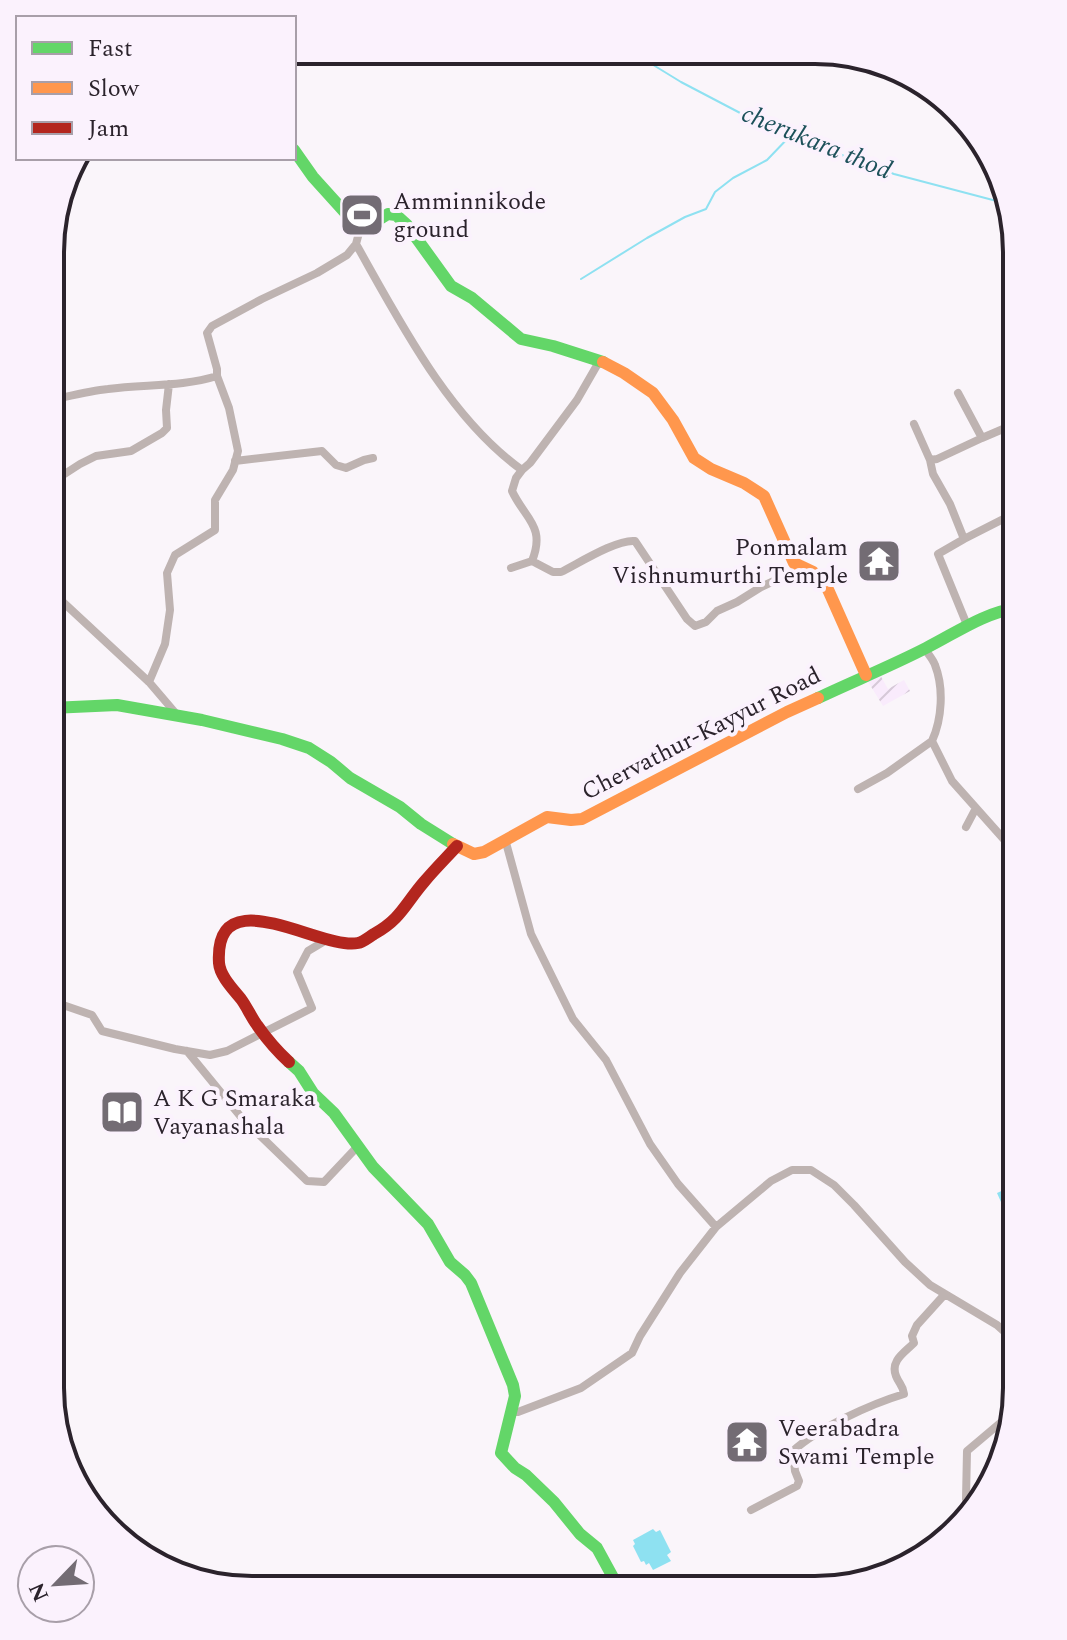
<svg xmlns="http://www.w3.org/2000/svg" width="1067" height="1640" viewBox="0 0 1067 1640" font-family="Spectral,serif">
  <style>
    .industrial { fill: url(#industrial-furrows) }
    .water { fill: #8ee1f1 }
    .lines { fill: none; stroke-linecap: round; stroke-linejoin: round }
    .stream { stroke: #8ee1f1; stroke-width: 2 }
    .street { stroke: #beb3b1; stroke-width: 8 }
    .fast { stroke: #63d668; stroke-width: 12 }
    .slow { stroke: #ff974d; stroke-width: 12 }
    .jam { stroke: #b3261e; stroke-width: 12 }
    .labels { text-anchor: middle; stroke-width: 8; stroke-linejoin: round; paint-order: stroke }
    .poi-label { font-size: 24px; fill: #2b232c; stroke: #fbf2fd; text-anchor: start }
    .street-label { font-size: 24px; fill: #2b232c; stroke: #fbf2fd }
    .water-label { font-size: 26px; font-style: italic; fill: #1d515a; stroke: #fbf2fd }
    .rim { fill: none; stroke: #2b232c; stroke-width: 4 }
  </style>
  <defs>
    <pattern id="industrial-furrows" width="10" height="10" patternUnits="userSpaceOnUse" patternTransform="scale(2)"><rect width="10" height="10" fill="#f9ebfc"/><path d="M-1 1l2-2M0 10L10 0M9 11l2-2" fill="none" stroke="#d6c9d8"/></pattern>
  </defs>
  <rect width="100%" height="100%" fill="#faf5fa"/>
  <path class="industrial" d="M879,673L888,689L904,680L910,691L883,706L867,680Z"/>
  <path class="water" d="M1017,1184V1217L1009,1220L997,1193Z
    M653,1529L656,1532L660,1530L671,1552L667,1555L671,1561L653,1570L649,1563L646,1565L644,1561L641,1562L633,1546L635,1544L633,1540Z"/>
  <g class="lines">
    <path class="stream" d="M638,52L650,63L681,82L744,115L779,127L803,141L894,174L1008,204
      M581,279L647,238L685,217L706,209L715,192L733,178L767,160L791,135"/>
    <path class="street" d="M356,244C400,322 449,418 522,470L530,463L577,400L600,360
      M958,393L982,438L1017,423
      M51,400C70,396 89,391 108,389C144,384 182,387 217,376V369L207,333L212,326L262,299L317,273L347,255L356,244L360,229
      M914,424L930,460L937,459L982,438
      M930,460L933,474L950,504L964,539
      M235,461L322,451L336,465L346,468L364,460L373,458
      M522,470L516,478L512,491C525,519 546,526 532,561
      M51,486L63,475L80,464L96,456L131,451L162,433L167,428L166,410L169,384
      M511,568L532,561L553,572H561C579,563 617,539 635,541L687,619L695,626L706,622L717,611L737,602L761,587L804,567
      M51,591L149,682L178,716
      M967,625L938,554L964,539L1017,512
      M925,649C928,654 933,659 935,665C944,688 942,719 932,741L952,781L1017,854
      M149,682L165,644L170,610L167,573L175,555L215,530V500L233,470L238,451L229,408L217,376
      M858,789L887,773L932,741
      M966,827L976,808
      M505,839L531,934L573,1019L606,1060L650,1144L678,1184L716,1227
      M51,999L60,1004L92,1015L102,1031L175,1049L210,1055L227,1051L312,1008L297,972L308,951L328,939
      M187,1051L241,1117L307,1181L324,1182L358,1146
      M510,1412H518L581,1388L632,1353L640,1336L680,1273L716,1227L771,1181L792,1170H811L834,1185L854,1205L905,1262L930,1285L997,1325L1017,1343
      M751,1510L797,1486L799,1481L795,1471L793,1451C818,1428 871,1404 904,1394C903,1385 899,1384 896,1376C890,1361 904,1353 914,1343L912,1336L917,1325L945,1294
      M971,1514L966,1499L967,1451L1012,1413
      M604,1589L615,1581"/>
    <path class="fast" d="M294,150L313,177L360,229L367,227L388,214L396,215L407,225L451,286L472,298L521,339L553,346L603,362
      M818,698C854,681 891,666 926,648C956,633 983,613 1017,608
      M51,708L117,705L202,720L282,739L309,748L331,762L350,778L400,807L421,824L453,844
      M289,1062L299,1071L313,1093L334,1113L373,1167L428,1224L450,1262L465,1275L471,1283L513,1385L515,1396L501,1453L515,1468L526,1475L554,1502L580,1534L597,1548L615,1581L630,1589"/>
    <path class="slow" d="M603,362L624,373L653,393L673,420L694,458L711,469L744,483L764,496L794,563L813,572L826,585L866,675
      M453,844L474,854L484,852L547,817L571,820L582,819L787,712L818,698"/>
    <path class="jam" d="M289,1062C277,1051 266,1038 257,1025C251,1017 247,1007 241,999C233,989 220,976 219,963C214,876 321,951 358,943C363,942 369,937 374,934C401,919 405,904 424,882C434,870 446,858 457,846"/>
  </g>
  <defs>
    <g id="stadium-square" transform="scale(2.3)"><rect x="-9" y="-9" width="18" height="18" rx="4" fill="#736c74" stroke="#fbf2fd"/><path d="M0-5a6.5 5 0 1 0 0 10a6.5 5 0 1 0 0-10ZM-3.5-1.8h7v3.6h-7Z" fill="#fff"/></g>
    <g id="temple-square" transform="scale(2.3)"><rect x="-9" y="-9" width="18" height="18" rx="4" fill="#736c74" stroke="#fbf2fd"/><path d="M0-6L5-2H3V0L6.5 2.5H4V6H1.5V3h-3V6H-4V2.5H-6.5L-3 0V-2H-5Z" fill="#fff"/></g>
    <g id="library-square" transform="scale(2.3)"><rect x="-9" y="-9" width="18" height="18" rx="4" fill="#736c74" stroke="#fbf2fd"/><path d="M-6-4Q-3-5.5-.7-3.5V5Q-3 3-6 4ZM6-4Q3-5.5 .7-3.5V5Q3 3 6 4Z" fill="#fff"/></g>
  </defs>
  <g fill-rule="evenodd">
    <use href="#stadium-square" x="362" y="215"/>
    <use href="#temple-square" x="879" y="561"/>
    <use href="#library-square" x="122" y="1112"/>
    <use href="#temple-square" x="747" y="1442"/>
  </g>
  <g class="labels">
    <g class="poi-label">
      <text x="393" y="209">Amminnikode<tspan x="393" dy="28">ground</tspan></text>
      <text x="848" y="555" text-anchor="end">Ponmalam<tspan x="848" dy="28">Vishnumurthi Temple</tspan></text>
      <text x="153" y="1106">A K G Smaraka<tspan x="153" dy="28">Vayanashala</tspan></text>
      <text x="778" y="1436">Veerabadra<tspan x="778" dy="28">Swami Temple</tspan></text>
    </g>
    <g class="street-label">
      <text transform="translate(701 733) rotate(-27)" y="8">Chervathur-Kayyur Road</text>
    </g>
    <g class="water-label">
      <text transform="translate(817 141) rotate(22)" y="9">cherukara thod</text>
    </g>
  </g>
  <path d="M0 0H1067V1640H0ZM252 64H815A188 188 0 0 1 1003 252V1388A188 188 0 0 1 815 1576H252A188 188 0 0 1 64 1388V252A188 188 0 0 1 252 64Z" fill="#fbf2fd" fill-rule="evenodd"/>
  <path class="rim" d="M252 64H815A188 188 0 0 1 1003 252V1388A188 188 0 0 1 815 1576H252A188 188 0 0 1 64 1388V252A188 188 0 0 1 252 64Z"/>
  <rect x="16" y="16" width="280" height="144" fill="#fbf2fd" stroke="#a89fa9" stroke-width="2"/>
  <rect x="32" y="42" width="40" height="12" fill="#63d668" stroke="#a89fa9" stroke-width="2"/>
  <text x="88" y="56" font-size="24" fill="#2b232c">Fast</text>
  <rect x="32" y="82" width="40" height="12" fill="#ff974d" stroke="#a89fa9" stroke-width="2"/>
  <text x="88" y="96" font-size="24" fill="#2b232c">Slow</text>
  <rect x="32" y="122" width="40" height="12" fill="#b3261e" stroke="#a89fa9" stroke-width="2"/>
  <text x="88" y="136" font-size="24" fill="#2b232c">Jam</text>
  <g transform="translate(56 1584) rotate(245)"><circle r="38" fill="#fbf2fd" stroke="#a89fa9" stroke-width="2"/>
  <path d="M0-6L14 30L0 20L-14 30Z" fill="#736c74"/>
  <text y="-12" font-size="22" font-weight="bold" text-anchor="middle" fill="#2b232c">N</text>
  </g>
</svg>
